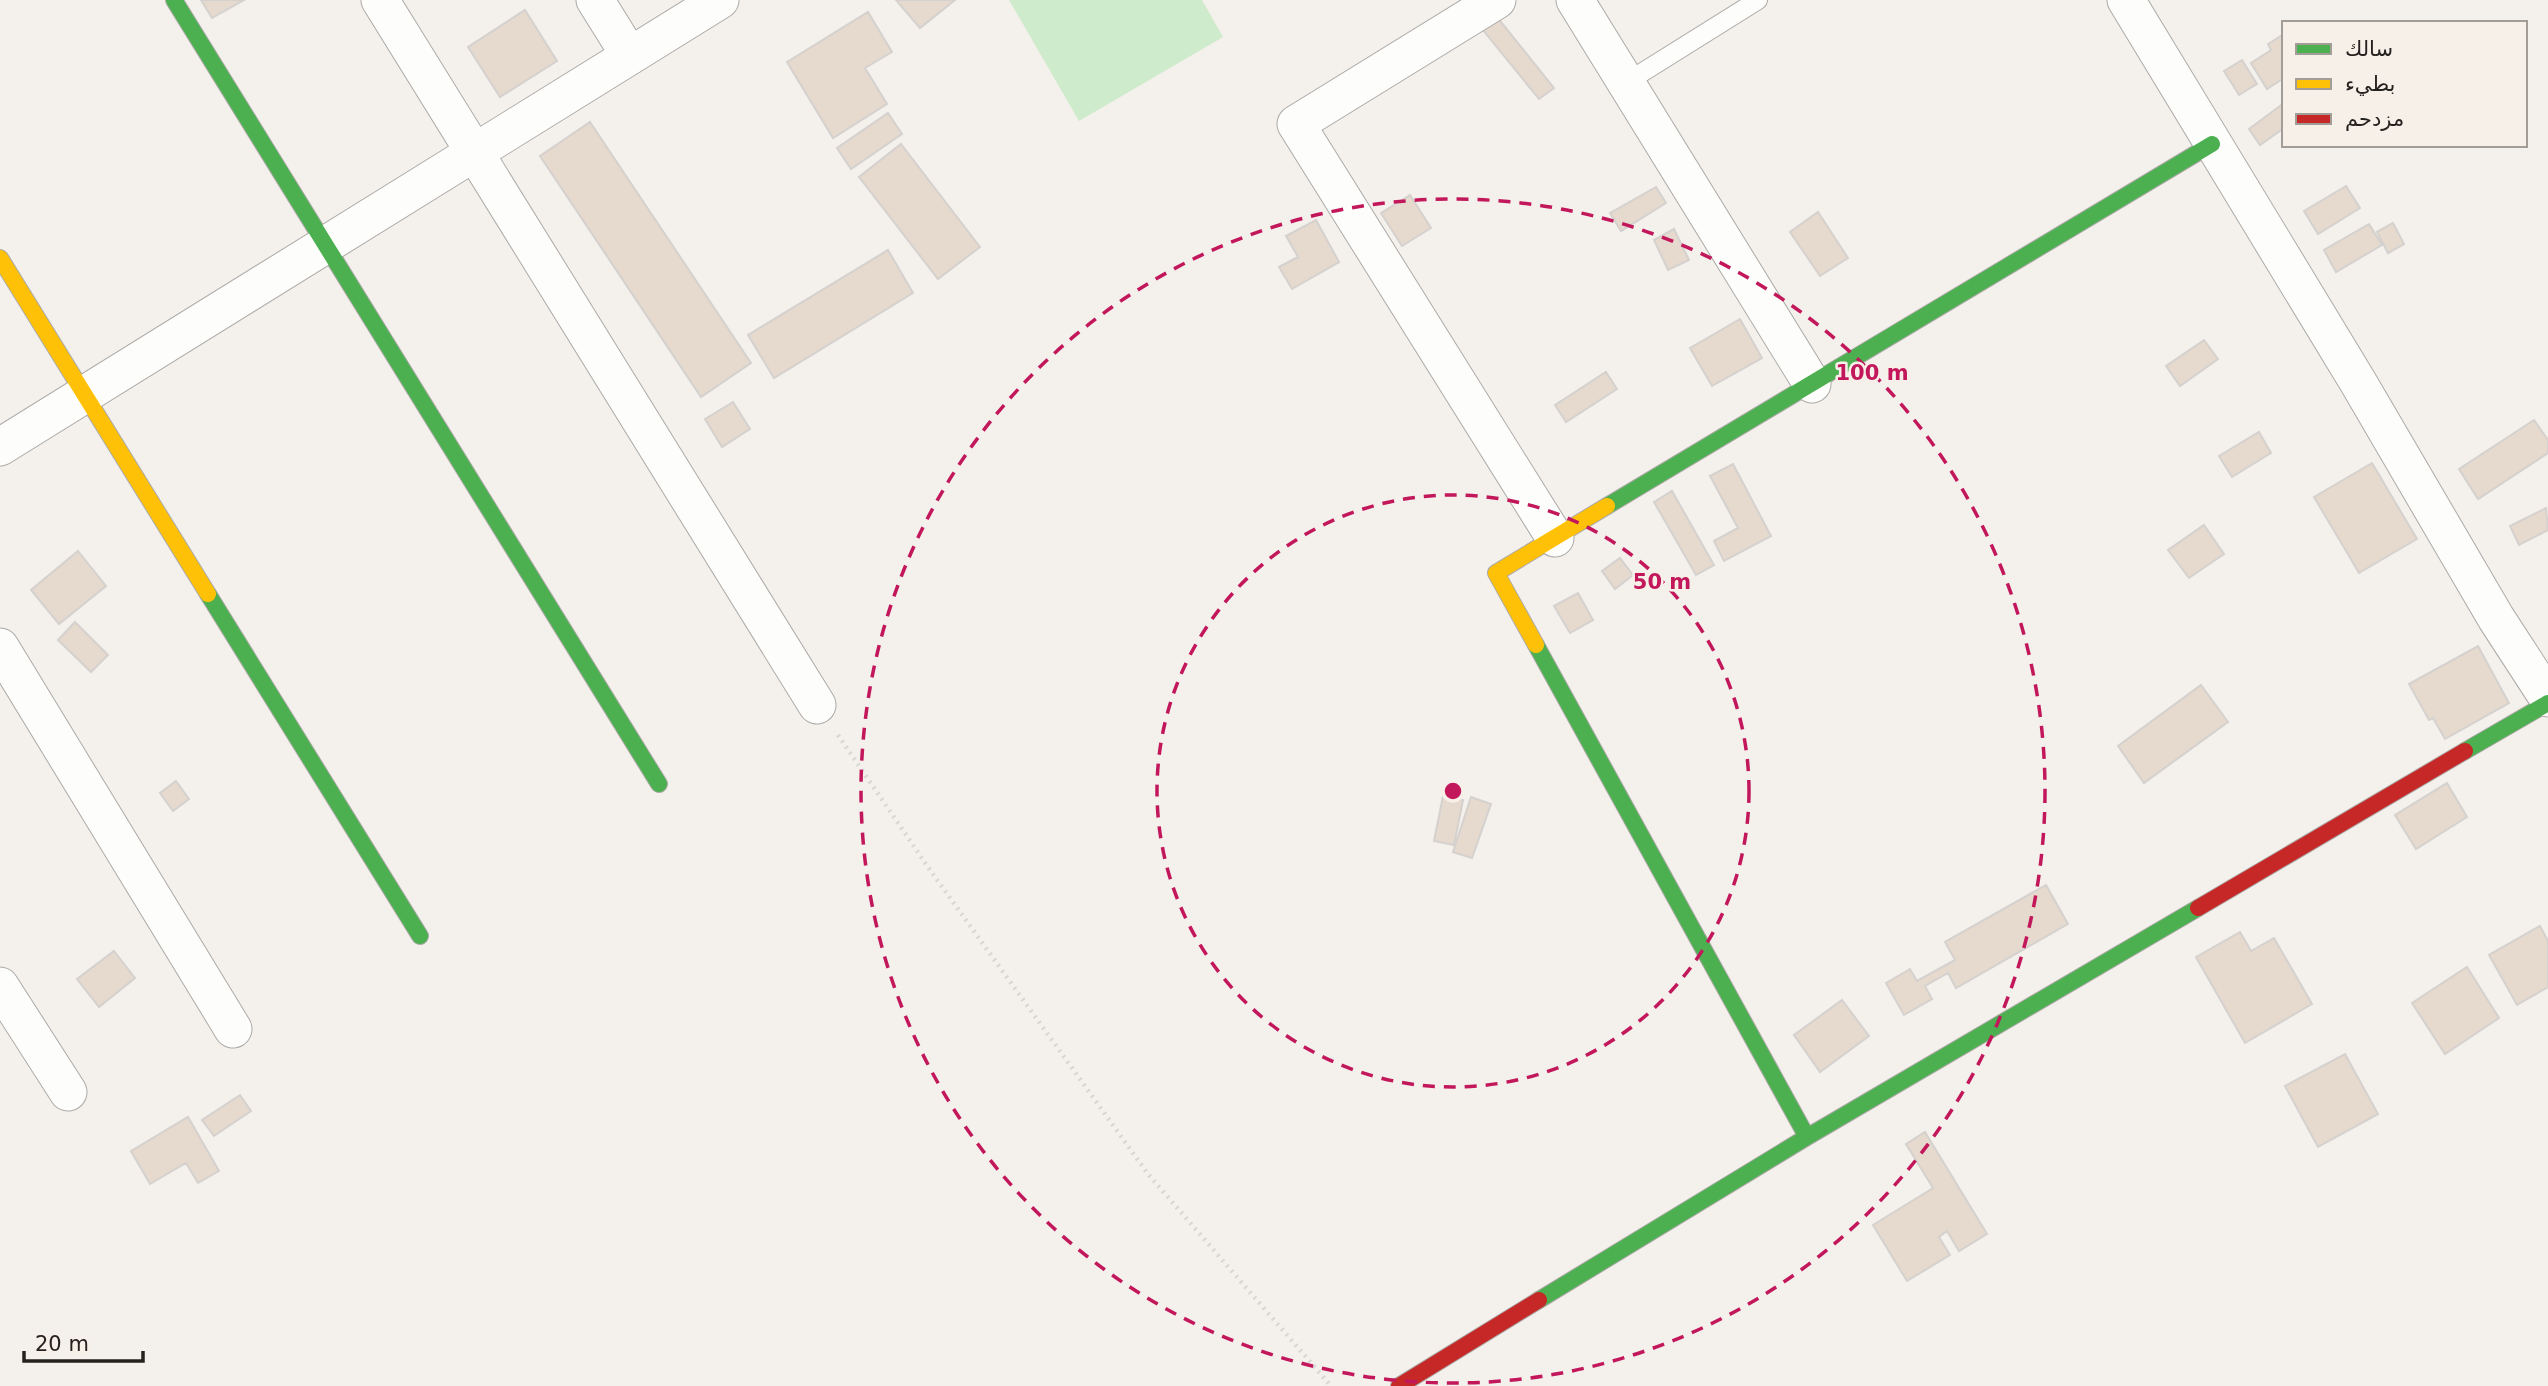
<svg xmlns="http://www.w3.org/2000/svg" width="2548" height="1386" viewBox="0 0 2548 1386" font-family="'DejaVu Sans',Vazirmatn,sans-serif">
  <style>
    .green { fill: #ceebcc }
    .building { fill: #e6d9cd; stroke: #d4d1ce; stroke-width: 2 }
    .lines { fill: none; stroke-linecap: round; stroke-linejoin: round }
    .lane-casing { stroke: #acaaa7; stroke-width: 20 }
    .street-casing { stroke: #acaaa7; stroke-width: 39 }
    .fast-casing { stroke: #acaaa7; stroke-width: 18 }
    .slow-casing { stroke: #acaaa7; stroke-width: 18 }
    .jam-casing { stroke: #acaaa7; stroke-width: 18 }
    .path { stroke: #d7d6d4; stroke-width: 4.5; stroke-dasharray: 2 5; stroke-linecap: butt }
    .lane { stroke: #fdfdfc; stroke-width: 18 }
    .street { stroke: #fdfdfc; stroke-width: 37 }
    .fast { stroke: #4caf50; stroke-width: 16 }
    .slow { stroke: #ffc107; stroke-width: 16 }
    .jam { stroke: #c62828; stroke-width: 16 }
    .ring { fill: none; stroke: #c2185b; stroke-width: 3.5; stroke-dasharray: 12 9 }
    .centre { fill: #c2185b; stroke: #f7f0e9; stroke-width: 3.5 }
    .ring-label { font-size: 21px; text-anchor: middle; font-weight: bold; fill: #c2185b; stroke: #f7f0e9; stroke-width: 5; stroke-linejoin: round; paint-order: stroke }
  </style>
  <rect width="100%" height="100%" fill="#f4f0ec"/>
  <path class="green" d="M1009,0H1202L1223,37L1079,121Z"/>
  <path class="building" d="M201,0H244L212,18Z
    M896,0H955L920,28Z
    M525,10L557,61L500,97L468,47Z
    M868,12L892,52L865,68L887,104L833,138L787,62Z
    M1497,17L1554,88L1539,99L1482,29Z
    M2284,34V78L2267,89L2251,63L2271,50L2268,44Z
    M2242,60L2257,84L2239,95L2224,71Z
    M2284,103V128L2260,145L2249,129Z
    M888,113L902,134L851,169L837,148Z
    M590,122L751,363L701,397L540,156Z
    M901,144L980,247L938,279L859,177Z
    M2346,186L2360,208L2318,234L2304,211Z
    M1656,187L1666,203L1621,231L1610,213Z
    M1410,195L1431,228L1402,246L1381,213Z
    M1818,212L1848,258L1820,276L1790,232Z
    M1316,220L1339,262L1292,289L1279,267L1298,257L1286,236Z
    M2393,223L2404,244L2388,253L2377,232Z
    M2369,224L2382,245L2336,272L2324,250Z
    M1674,229L1689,260L1668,270L1654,240Z
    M888,250L913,293L774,378L748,335Z
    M1740,319L1762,358L1712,386L1690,348Z
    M2204,340L2218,359L2180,386L2166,366Z
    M1606,372L1617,389L1566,422L1555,405Z
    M733,402L750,429L722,447L705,419Z
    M2534,420L2548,440V453L2478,499L2459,469Z
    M2259,432L2271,453L2232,477L2219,456Z
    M2372,463L2417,539L2359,573L2314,497Z
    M1733,464L1771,536L1724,561L1714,541L1738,528L1710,476Z
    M1672,491L1714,565L1696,575L1654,502Z
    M2546,508L2548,530L2519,545L2510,526Z
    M2204,525L2224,554L2189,578L2168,550Z
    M78,551L106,586L59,624L31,590Z
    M1620,558L1633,575L1615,589L1602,571Z
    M1578,593L1593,620L1570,633L1554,606Z
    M75,622L108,655L91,672L58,640Z
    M2478,646L2509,703L2445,739L2433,718L2429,720L2409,684Z
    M2201,685L2228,722L2144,783L2118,746Z
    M176,781L189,799L173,811L160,793Z
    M2447,783L2467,817L2416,849L2395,815Z
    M1443,796L1463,800L1454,845L1434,841Z
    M1471,797L1491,804L1472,858L1453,852Z
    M2046,885L2068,924L1956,988L1948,973L1925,986L1932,999L1904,1015L1886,983L1910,969L1917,981L1955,960L1945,942Z
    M2540,926L2548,941V987L2517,1005L2489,955Z
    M2240,932L2251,951L2274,938L2312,1004L2245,1043L2196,957Z
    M114,951L135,978L99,1007L77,979Z
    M2467,967L2499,1018L2445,1054L2412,1003Z
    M1842,1000L1869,1036L1820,1072L1794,1035Z
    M2345,1054L2378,1114L2318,1147L2285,1086Z
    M240,1095L251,1111L214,1136L202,1120Z
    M188,1117L219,1171L198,1183L186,1163L150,1184L131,1151Z
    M1925,1132L1987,1234L1959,1251L1947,1231L1939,1237L1950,1255L1907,1281L1873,1225L1933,1188L1906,1144Z"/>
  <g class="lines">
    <g class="lane-casing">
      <path id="lane" d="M1627,82L1758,0"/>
    </g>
    <g class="street-casing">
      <path id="street" d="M380,0L817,705
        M595,0L630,56
        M1497,0L1296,124L1555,538
        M1575,0L1812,384
        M2126,0L2358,382L2496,618L2548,698
        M0,447L720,0
        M0,647L233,1029
        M0,986L68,1092"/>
    </g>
    <g class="fast-casing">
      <path id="fast" d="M174,0L659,784
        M1607,506L2212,144
        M208,594L420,936
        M1536,645L1807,1137
        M2465,751L2548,703
        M1539,1300L1807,1137L2198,908"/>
    </g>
    <g class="slow-casing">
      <path id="slow" d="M0,258L208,594
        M1536,645L1496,573L1607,506"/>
    </g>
    <g class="jam-casing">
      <path id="jam" d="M2198,908L2465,751
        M1399,1386L1539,1300"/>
    </g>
    <path class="path" d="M838,735L930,870L1148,1174L1331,1386"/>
    <use href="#lane" class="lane"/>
    <use href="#street" class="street"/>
    <use href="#fast" class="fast"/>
    <use href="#slow" class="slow"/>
    <use href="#jam" class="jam"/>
  </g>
  <g class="ring">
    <circle cx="1453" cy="791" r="296"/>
    <circle cx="1453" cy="791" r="592"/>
  </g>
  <circle cx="1453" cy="791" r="10" class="centre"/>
  <g class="ring-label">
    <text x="1872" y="380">100 m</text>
    <text x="1662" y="589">50 m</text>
  </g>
  <rect x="2282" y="21" width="245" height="126" fill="#f7f0e9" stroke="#a39d98" stroke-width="2"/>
  <rect x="2296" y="44" width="35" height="10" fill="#4caf50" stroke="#a39d98" stroke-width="2"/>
  <text x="2345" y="56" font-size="21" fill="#24211f">سالك</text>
  <rect x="2296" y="79" width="35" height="10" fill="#ffc107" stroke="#a39d98" stroke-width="2"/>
  <text x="2345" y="91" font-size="21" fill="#24211f">بطيء</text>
  <rect x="2296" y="114" width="35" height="10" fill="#c62828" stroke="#a39d98" stroke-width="2"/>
  <text x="2345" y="126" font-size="21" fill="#24211f">مزدحم</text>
  <path d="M24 1351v10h119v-10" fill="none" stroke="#24211f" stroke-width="3.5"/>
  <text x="35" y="1351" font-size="21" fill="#24211f" stroke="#f7f0e9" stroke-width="5" paint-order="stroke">20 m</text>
</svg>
